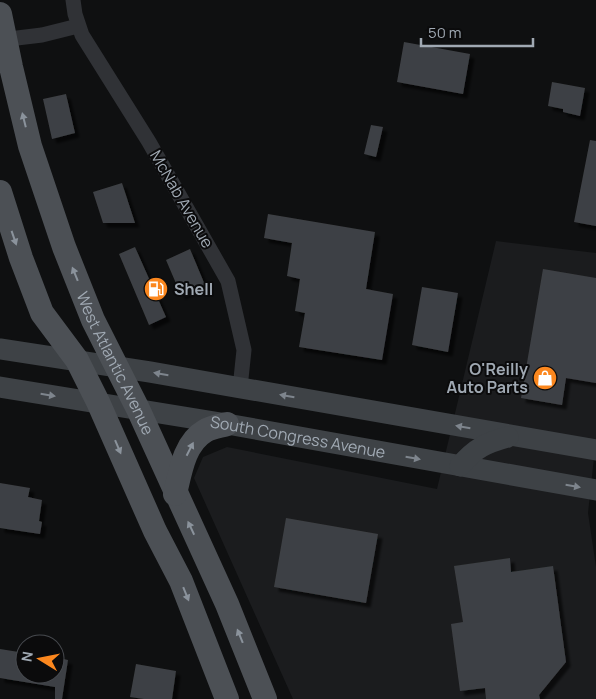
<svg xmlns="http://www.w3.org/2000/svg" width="596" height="699" viewBox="0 0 596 699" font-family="Manrope,sans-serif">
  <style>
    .built { fill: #1b1c1e }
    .building { fill: #3e4044; filter: url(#shadow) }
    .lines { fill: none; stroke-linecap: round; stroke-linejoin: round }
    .minor { stroke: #303236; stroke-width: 15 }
    .secondary { stroke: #3e4246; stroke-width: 21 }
    .primary { stroke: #4c5055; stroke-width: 24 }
    .oneway { fill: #8b939c }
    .oneway2 { fill: #7e858d }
    .labels { text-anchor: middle; stroke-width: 4; stroke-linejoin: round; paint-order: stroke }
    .street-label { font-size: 16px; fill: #a0a9b3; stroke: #0b0b0c }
    .poi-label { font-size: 16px; font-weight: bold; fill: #a0a9b3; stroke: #0b0b0c; text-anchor: start }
  </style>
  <defs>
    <filter id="shadow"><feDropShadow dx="4.5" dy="4.5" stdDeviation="1" flood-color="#0009"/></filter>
  </defs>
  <rect width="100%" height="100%" fill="#0f1011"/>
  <path class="built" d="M496,241L596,253V439L588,513L596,567V699H293L194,478L203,457L227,447L437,489Z"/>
  <path class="building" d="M404,42L470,54L463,94L397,82Z
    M552,82L585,88L580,116L563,112V109L548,106Z
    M66,94L75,133L52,139L43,99Z
    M371,125L383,127L376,157L364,154Z
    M590,140L596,141V226L574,222Z
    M122,183L135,223H103L93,192Z
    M268,214L375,232L366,289L393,294L382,360L299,347L305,313L295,311L300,279L287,276L292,243L264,238Z
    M135,247L166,317L149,325L119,254Z
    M190,249L205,285L181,295L166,260Z
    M543,269L596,278V383L566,378L562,405L521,398Z
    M422,287L458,293L448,352L412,345Z
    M0,483L30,488L28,497L42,500L39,521L42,522L40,534L0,528Z
    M286,518L378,534L366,603L274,587Z
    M510,558L511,572L553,566L566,662L539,695L540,699H486L485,688L460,691L451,624L463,622L454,566Z
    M0,649L25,653V674H55V657L68,660L62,699H55V687L0,678Z
    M136,664L176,671L172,699H144L130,697Z"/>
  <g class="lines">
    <path class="minor" d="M73,0L75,14L82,35L149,142L228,281L244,350L240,388
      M0,40L42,35L78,26"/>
    <g class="secondary">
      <path d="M0,349L150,372L596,450"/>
      <path id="s1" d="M0,387L227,424L596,490"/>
      <path d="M460,466C475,448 486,443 508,437"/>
    </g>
    <g class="primary">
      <path id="s2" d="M0,14L11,67L30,146L64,247L93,320L138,409L227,604L265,699"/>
      <path d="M0,192L21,258L42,313L77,360L98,402L155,531L181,581L227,699"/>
      <path d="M175,494C180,473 184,443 205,431C211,427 221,426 227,424"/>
    </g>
  </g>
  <defs><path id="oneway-solid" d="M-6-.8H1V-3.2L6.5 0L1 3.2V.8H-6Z" transform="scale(1.25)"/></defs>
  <g class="oneway">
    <use href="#oneway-solid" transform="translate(24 120) rotate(-104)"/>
    <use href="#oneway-solid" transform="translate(14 238) rotate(71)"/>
    <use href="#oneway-solid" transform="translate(75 274) rotate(-112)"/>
    <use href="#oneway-solid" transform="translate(118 447) rotate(67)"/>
    <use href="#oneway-solid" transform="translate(190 449) rotate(-63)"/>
    <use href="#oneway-solid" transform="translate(191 528) rotate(-115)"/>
    <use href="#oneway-solid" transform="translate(186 594) rotate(68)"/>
    <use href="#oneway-solid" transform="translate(240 636) rotate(-112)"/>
  </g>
  <g class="oneway2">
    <use href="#oneway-solid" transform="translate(161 374) rotate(-170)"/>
    <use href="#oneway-solid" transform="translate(48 395) rotate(9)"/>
    <use href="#oneway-solid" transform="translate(287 396) rotate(-170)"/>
    <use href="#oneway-solid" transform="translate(463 427) rotate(-170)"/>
    <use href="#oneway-solid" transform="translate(413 458) rotate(10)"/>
    <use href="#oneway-solid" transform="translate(573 486) rotate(10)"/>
  </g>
  <defs>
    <g id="fuel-disc" transform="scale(1.25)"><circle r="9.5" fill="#fb871e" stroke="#0b0b0c"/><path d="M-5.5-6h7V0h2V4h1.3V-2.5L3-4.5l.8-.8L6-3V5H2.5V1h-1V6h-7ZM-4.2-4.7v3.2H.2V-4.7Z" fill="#fff"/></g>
    <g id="shop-disc" transform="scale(1.25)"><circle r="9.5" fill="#fb871e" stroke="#0b0b0c"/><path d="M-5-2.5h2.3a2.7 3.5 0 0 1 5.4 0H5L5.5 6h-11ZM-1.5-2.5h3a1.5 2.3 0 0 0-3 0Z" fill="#fff"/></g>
  </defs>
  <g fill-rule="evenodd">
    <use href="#fuel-disc" x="156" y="289"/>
    <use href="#shop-disc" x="545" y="378"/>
  </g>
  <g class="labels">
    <g class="street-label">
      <text transform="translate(182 199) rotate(60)" y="6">McNab Avenue</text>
      <text dy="6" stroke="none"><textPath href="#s2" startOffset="369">West Atlantic Avenue</textPath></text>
      <text dy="6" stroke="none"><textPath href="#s1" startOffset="302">South Congress Avenue</textPath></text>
    </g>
    <g class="poi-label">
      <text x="174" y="295">Shell</text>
      <text x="528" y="375" text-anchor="end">O'Reilly<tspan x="528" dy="18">Auto Parts</tspan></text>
    </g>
  </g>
  <g transform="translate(40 659) rotate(280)"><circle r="24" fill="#0b0b0c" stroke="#474a4f"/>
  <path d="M0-4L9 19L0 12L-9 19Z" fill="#fb871e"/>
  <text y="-8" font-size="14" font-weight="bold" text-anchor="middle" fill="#a0a9b3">N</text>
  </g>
  <path d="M421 38v8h112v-8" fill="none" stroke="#a0a9b3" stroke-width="2.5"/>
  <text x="428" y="38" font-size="15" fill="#a0a9b3" stroke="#0b0b0c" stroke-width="4" paint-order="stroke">50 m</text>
</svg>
